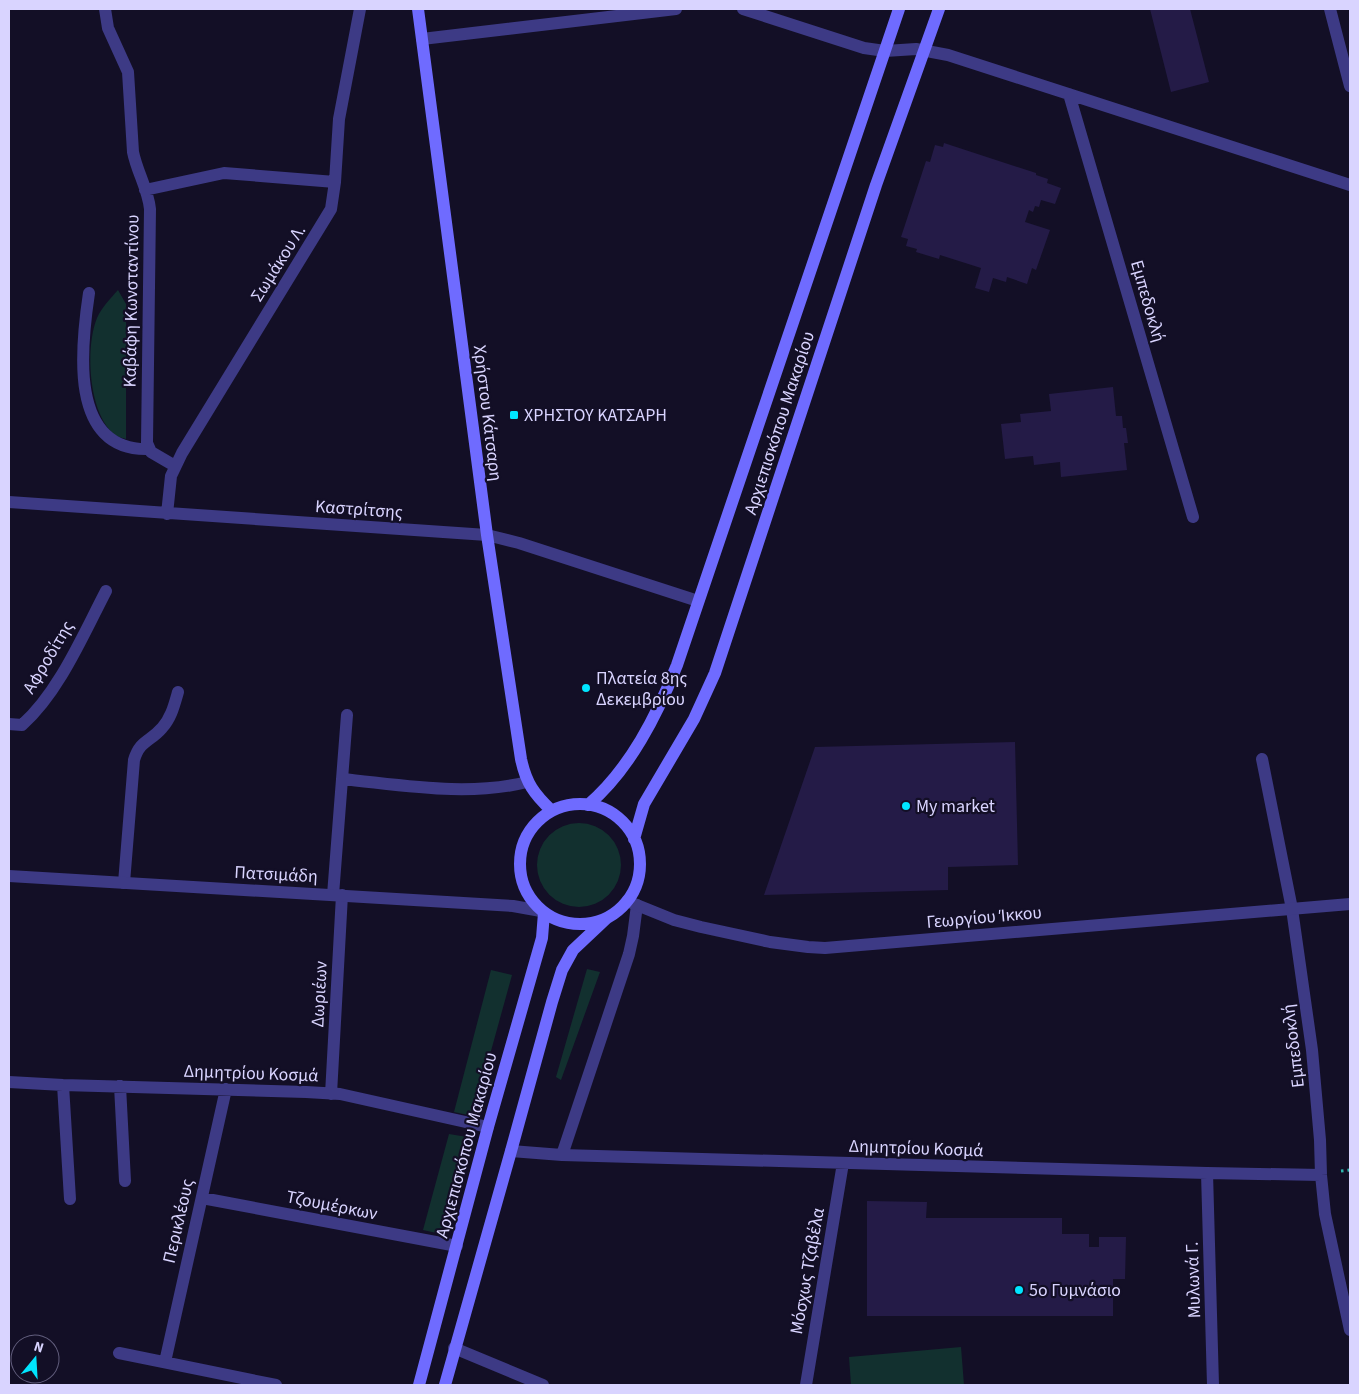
<svg xmlns="http://www.w3.org/2000/svg" width="1359" height="1394" viewBox="0 0 1359 1394" font-family="'Source Sans 3',sans-serif">
  <style>
    .green { fill: #12302f }
    .building { fill: #241b47 }
    .lines { fill: none; stroke-linecap: round; stroke-linejoin: round }
    .path { stroke: #2fb8b0; stroke-width: 3; stroke-dasharray: 2.5 4; stroke-linecap: butt }
    .minor { stroke: #3d3a85; stroke-width: 12 }
    .tertiary { stroke: #3d3a85; stroke-width: 12 }
    .secondary { stroke: #6f6bff; stroke-width: 12 }
    .poi-dot { fill: #00e5ff; stroke: #130f26; stroke-width: 2 }
    .labels { text-anchor: middle; stroke-width: 4.5; stroke-linejoin: round; paint-order: stroke }
    .street-label { font-size: 18px; fill: #d9d4ff; stroke: #130f26 }
    .poi-label { font-size: 18px; fill: #d9d4ff; stroke: #130f26; text-anchor: start }
  </style>
  <rect width="100%" height="100%" fill="#130f26"/>
  <path class="green" d="M118,290L126,304V439C123,438 118,437 115,435C88,414 85,347 97,318C102,307 110,299 118,290Z
    M537 865a42 42 0 1 1 84 0a42 42 0 1 1-84 0Z
    M587,969L600,972L561,1080L556,1077Z
    M491,970L512,975L473,1116L454,1112Z
    M449,1134L467,1137L441,1234L423,1230Z
    M961,1347L964,1385H851L849,1357Z"/>
  <path class="building" d="M1150,9H1190L1209,82L1171,92Z
    M944,143L1036,173V175L1048,179L1047,183L1061,188L1055,204L1041,200L1039,207L1035,206L1033,212L1029,210L1025,222L1050,230L1036,270L1032,268L1027,284L1007,277L1006,282L993,278L989,292L975,288L981,268L940,255L939,259L916,252L917,249L906,246L908,239L901,237L926,161L930,162L935,145L943,147Z
    M1113,387L1116,416H1122L1123,428H1126L1128,443H1124L1127,470L1061,477L1060,462L1034,465L1033,456L1005,459L1001,424L1021,422L1020,414L1051,411L1049,394Z
    M1015,742L1018,865L948,867V890L764,895L815,747Z
    M867,1201L927,1202L926,1218H1062V1234H1089V1247H1099V1237H1126L1125,1279H1113V1316H867Z"/>
  <g class="lines">
    <path class="path" d="M1341,1171L1350,1170"/>
    <path class="minor" d="M105,9L108,28L128,72L133,152C137,172 148,189 150,209L147,443L151,452L175,466
      M743,9L864,48L885,51L916,49L948,55L1350,185
      M422,39L676,9
      M1069,94L1193,517
      M145,190L224,173L335,182
      M89,293C81,346 68,452 149,449
      M9,502L487,535L519,543L698,601
      M167,514L171,476L182,453L331,209L335,182L339,119L360,9
      M9,724L22,725C59,692 83,635 106,591
      M1262,759L1292,909L1312,1050L1320,1140L1321,1175L1325,1214L1350,1330
      M342,779C403,785 467,797 527,782
      M124,883L134,760C140,740 150,742 162,728C171,718 174,706 178,692
      M333,895L347,715
      M9,1082L63,1085L306,1092L340,1094L488,1127
      M63,1085L70,1199
      M120,1086L125,1181
      M331,1094L342,895
      M511,1151L562,1155L1207,1173L1321,1175
      M562,1155L629,954L633,936L637,905
      M1207,1173L1213,1385
      M202,1198L457,1246
      M454,1348L543,1385
      M119,1353L276,1385
      M165,1362L226,1089
      M806,1385L843,1163"/>
    <path class="tertiary" d="M1330,9L1350,86
      M9,876L513,906L541,911
      M627,901L674,920L701,927L770,942L808,947L825,948L1350,904"/>
    <path class="secondary" d="M418,9L487,535L521,759C526,783 534,794 552,811
      M520 864a60 60 0 1 1 120 0a60 60 0 1 1-120 0Z
      M588,805C630,769 657,715 677,665L899,9
      M634,839L644,804L694,719L715,673L876,185L939,9
      M419,1385L488,1127L542,938L544,913
      M445,1385L511,1151L552,1002L562,970L573,950L607,918"/>
  </g>
  <g class="poi-dot">
    <rect x="509" y="410" width="10" height="10" rx="2.5"/>
    <circle cx="586" cy="688" r="5"/>
    <circle cx="906" cy="806" r="5"/>
    <circle cx="1019" cy="1290" r="5"/>
  </g>
  <g class="labels">
    <g class="street-label">
      <text transform="translate(278 263) rotate(-58)" y="6">Σωμάκου Λ.</text>
      <text transform="translate(131 301) rotate(-89)" y="6">Καβάφη Κωνσταντίνου</text>
      <text transform="translate(1148 301) rotate(74)" y="6">Εμπεδοκλή</text>
      <text transform="translate(488 413) rotate(83)" y="6">Χρήστου Κάτσαρη</text>
      <text transform="translate(779 423) rotate(-72)" y="6">Αρχιεπισκόπου Μακαρίου</text>
      <text transform="translate(359 509) rotate(4)" y="6">Καστρίτσης</text>
      <text transform="translate(48 657) rotate(-59)" y="6">Αφροδίτης</text>
      <text transform="translate(276 874) rotate(3)" y="6">Πατσιμάδη</text>
      <text transform="translate(984 917) rotate(-5)" y="6">Γεωργίου Ίκκου</text>
      <text transform="translate(319 994) rotate(-87)" y="6">Δωριέων</text>
      <text transform="translate(1293 1046) rotate(-97)" y="6">Εμπεδοκλή</text>
      <text transform="translate(251 1073) rotate(2)" y="6">Δημητρίου Κοσμά</text>
      <text transform="translate(466 1145) rotate(-75)" y="6">Αρχιεπισκόπου Μακαρίου</text>
      <text transform="translate(916 1148) rotate(2)" y="6">Δημητρίου Κοσμά</text>
      <text transform="translate(332 1205) rotate(11)" y="6">Τζουμέρκων</text>
      <text transform="translate(178 1221) rotate(-77)" y="6">Περικλέους</text>
      <text transform="translate(807 1271) rotate(-80)" y="6">Μόσχως Τζαβέλα</text>
      <text transform="translate(1193 1280) rotate(-92)" y="6">Μυλωνά Γ.</text>
    </g>
    <g class="poi-label">
      <text x="524" y="421">ΧΡΗΣΤΟΥ ΚΑΤΣΑΡΗ</text>
      <text x="596" y="684">Πλατεία 8ης<tspan x="596" dy="21">Δεκεμβρίου</tspan></text>
      <text x="916" y="812">My market</text>
      <text x="1029" y="1296">5ο Γυμνάσιο</text>
    </g>
  </g>
  <rect width="1359" height="1394" fill="none" stroke="#d9d4ff" stroke-width="20"/>
  <g transform="translate(35 1359) rotate(18)"><circle r="24" fill="#130f26" stroke="#625e7d"/>
  <path d="M0-4L9 19L0 12L-9 19Z" fill="#00e5ff"/>
  <text y="-8" font-size="14" font-weight="bold" text-anchor="middle" fill="#d9d4ff">N</text>
  </g>
</svg>
